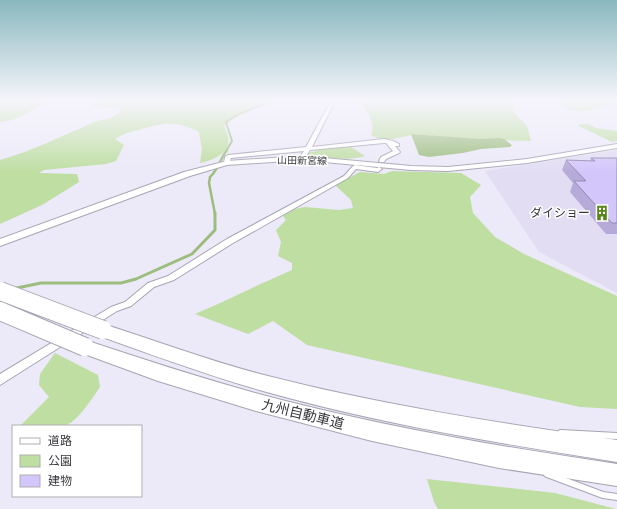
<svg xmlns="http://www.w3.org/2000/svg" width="617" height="509" viewBox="0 0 617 509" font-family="Mulish,'Noto Sans JP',sans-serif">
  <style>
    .built { fill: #e2ddf3 }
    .green { fill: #bedea2 }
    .water { fill: #9cbd7e }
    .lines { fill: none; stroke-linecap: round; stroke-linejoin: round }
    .stream-far2 { stroke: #9cbd7e; stroke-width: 2 }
    .stream-far1 { stroke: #9cbd7e; stroke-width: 2.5 }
    .stream { stroke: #9cbd7e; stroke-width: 3 }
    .service-casing { stroke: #a8a5b3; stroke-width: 8 }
    .minor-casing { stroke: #a8a5b3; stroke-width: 2 }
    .secondary-casing { stroke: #a8a5b3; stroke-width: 2 }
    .motorway-casing { stroke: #a8a5b3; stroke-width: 2 }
    .service { stroke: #fff; stroke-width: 6 }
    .minor { fill: #fff; fill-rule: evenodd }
    .secondary { fill: #fff; fill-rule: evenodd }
    .motorway { fill: #fff; fill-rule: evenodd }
    .motorway-bridge-casing { stroke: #a8a5b3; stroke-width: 20; stroke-linecap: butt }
    .motorway-bridge { stroke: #fff; stroke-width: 18 }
    .wall { fill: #b5aad8 }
    .building { fill: #d3c6fb; stroke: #948bb0 }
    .labels { text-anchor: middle; stroke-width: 3; stroke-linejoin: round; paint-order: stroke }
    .far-street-label { font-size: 10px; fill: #38373d; stroke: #fff }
    .poi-label { font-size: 12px; fill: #38373d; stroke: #fff; text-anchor: end }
    .near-street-label { font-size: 14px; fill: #38373d; stroke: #fff }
  </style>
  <rect width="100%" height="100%" fill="#ece9f8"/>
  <path class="built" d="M617,150V293L539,252L485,171Z"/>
  <path class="green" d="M0,101H50C33,108 19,121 0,122Z
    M91,101H268L235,117L224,126C236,148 221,158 200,163L202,149L199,132C176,120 163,123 138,130C129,132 123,134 115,139L124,145L116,161L106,164L44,170L39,173L77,174L79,182L42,205L0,224V160C32,151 62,136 92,123C102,119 112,120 120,112L119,108L94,107L90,104Z
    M359,101H516L513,111L527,126L531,141L499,140L465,141L443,137L416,134L393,139H379L371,135C376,124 367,109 359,101Z
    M555,101H617V103C603,109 586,113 571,110C566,109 559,104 555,101Z
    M588,124L596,128L617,131V141L612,142L577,125Z
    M351,147L365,156C349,161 327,158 310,155L308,153L324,149Z
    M392,171L461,173L481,185L470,197L473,213L495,237L524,254L617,296V409L580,407L307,345L273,321L248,334L195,314C228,300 259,284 292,270V263L278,256L281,242L276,230L286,220L283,216L294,209L305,207L339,210L353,208L351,200L335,185L360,172L384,174Z
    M55,353L98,375L100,387C93,397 77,423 64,426C54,428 32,426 20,426L49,397L39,385L40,374Z
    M427,479L555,493L616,509H438L434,502Z"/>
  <path class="water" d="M411,134L480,139L499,138L504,139L512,145L510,147L481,149L463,153L429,157L419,155Z"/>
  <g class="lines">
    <path class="stream-far2" d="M226,151L232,141L226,122L239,114L272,101"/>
    <path class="stream-far1" d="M215,214L209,183L210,177C218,170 220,159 227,150"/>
    <path class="stream" d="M12,289L41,283H121L136,279L192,254L215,230V213"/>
    <g class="service-casing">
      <path id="service" d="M561,433L617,436
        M547,474L603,495L617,497"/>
    </g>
    <g class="minor-casing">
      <path id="minor" d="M331,101H335L312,147L384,139L393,141L399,144V146H395L400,152L399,153L386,159L384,162H380L379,161L381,157L393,151L386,143H384L310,150L304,159L302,160L299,158L304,151L231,158L229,164L227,165L224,163L225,157L228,155L306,147Z
        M355,165L377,168L379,167L382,169L378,172L356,169L348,178L233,243L174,280L154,287L131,306L117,311L0,385V374L111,307L125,302L148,283L168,276L227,239L344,176L353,166Z"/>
    </g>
    <g class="secondary-casing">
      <path id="secondary" d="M617,144V148L527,163L448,171L411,170L302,160L227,165L190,176L0,246V239L184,172L227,161L302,156L411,166L448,167L527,159Z"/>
    </g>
    <g class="motorway-casing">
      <path id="motorway" d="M103,324C157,341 209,361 264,375C380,405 499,423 617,440V462C498,443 379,424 263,391C207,375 152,355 97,335L94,330L97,325Z
        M85,340C142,359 198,377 255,393C374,425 495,446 617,464V486L499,468L372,441L256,411L158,381L79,352L76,347L79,342Z"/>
    </g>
    <use href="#service" class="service"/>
    <use href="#minor" class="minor"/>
    <use href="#secondary" class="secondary"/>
    <use href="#motorway" class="motorway"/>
    <g class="motorway-bridge-casing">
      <path id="motorway-bridge" d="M0,291L103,330
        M0,311L85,347"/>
    </g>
    <use href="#motorway-bridge" class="motorway-bridge"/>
  </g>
  <path class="wall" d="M591,158H617V234H606L570,192L573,183L562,170L566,160L590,161Z"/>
  <path class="building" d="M591,158H617V223H612L574,181H586L566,160L595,161Z"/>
  <linearGradient id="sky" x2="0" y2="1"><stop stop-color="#89b8be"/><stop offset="0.58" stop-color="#f6f5fc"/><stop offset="1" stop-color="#f6f5fc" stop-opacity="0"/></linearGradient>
  <rect width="617" height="173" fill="url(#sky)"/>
  <defs>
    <g id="building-bare" transform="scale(1.2)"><path d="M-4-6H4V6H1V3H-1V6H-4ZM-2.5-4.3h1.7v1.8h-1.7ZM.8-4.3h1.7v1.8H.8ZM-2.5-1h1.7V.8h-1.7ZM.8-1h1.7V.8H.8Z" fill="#578618" stroke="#fff" stroke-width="2.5" paint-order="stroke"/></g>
  </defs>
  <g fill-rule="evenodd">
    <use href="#building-bare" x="602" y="213"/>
  </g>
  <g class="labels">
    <g class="far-street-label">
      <text transform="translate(302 160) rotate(1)" y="4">山田新宮線</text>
    </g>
    <g class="poi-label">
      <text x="590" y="217">ダイショー</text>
    </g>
    <g class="near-street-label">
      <text transform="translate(303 414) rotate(14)" y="5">九州自動車道</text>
    </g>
  </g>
  <rect x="12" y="425" width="130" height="72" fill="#ffffff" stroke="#afafb1"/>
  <rect x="20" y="438" width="20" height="6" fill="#ffffff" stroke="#afafb1"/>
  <text x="48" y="445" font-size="12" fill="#38373d">道路</text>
  <rect x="20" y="455" width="20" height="12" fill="#bedea2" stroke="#afafb1"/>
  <text x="48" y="465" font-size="12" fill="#38373d">公園</text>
  <rect x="20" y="475" width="20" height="12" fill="#d3c6fb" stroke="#afafb1"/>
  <text x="48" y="485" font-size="12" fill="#38373d">建物</text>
</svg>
